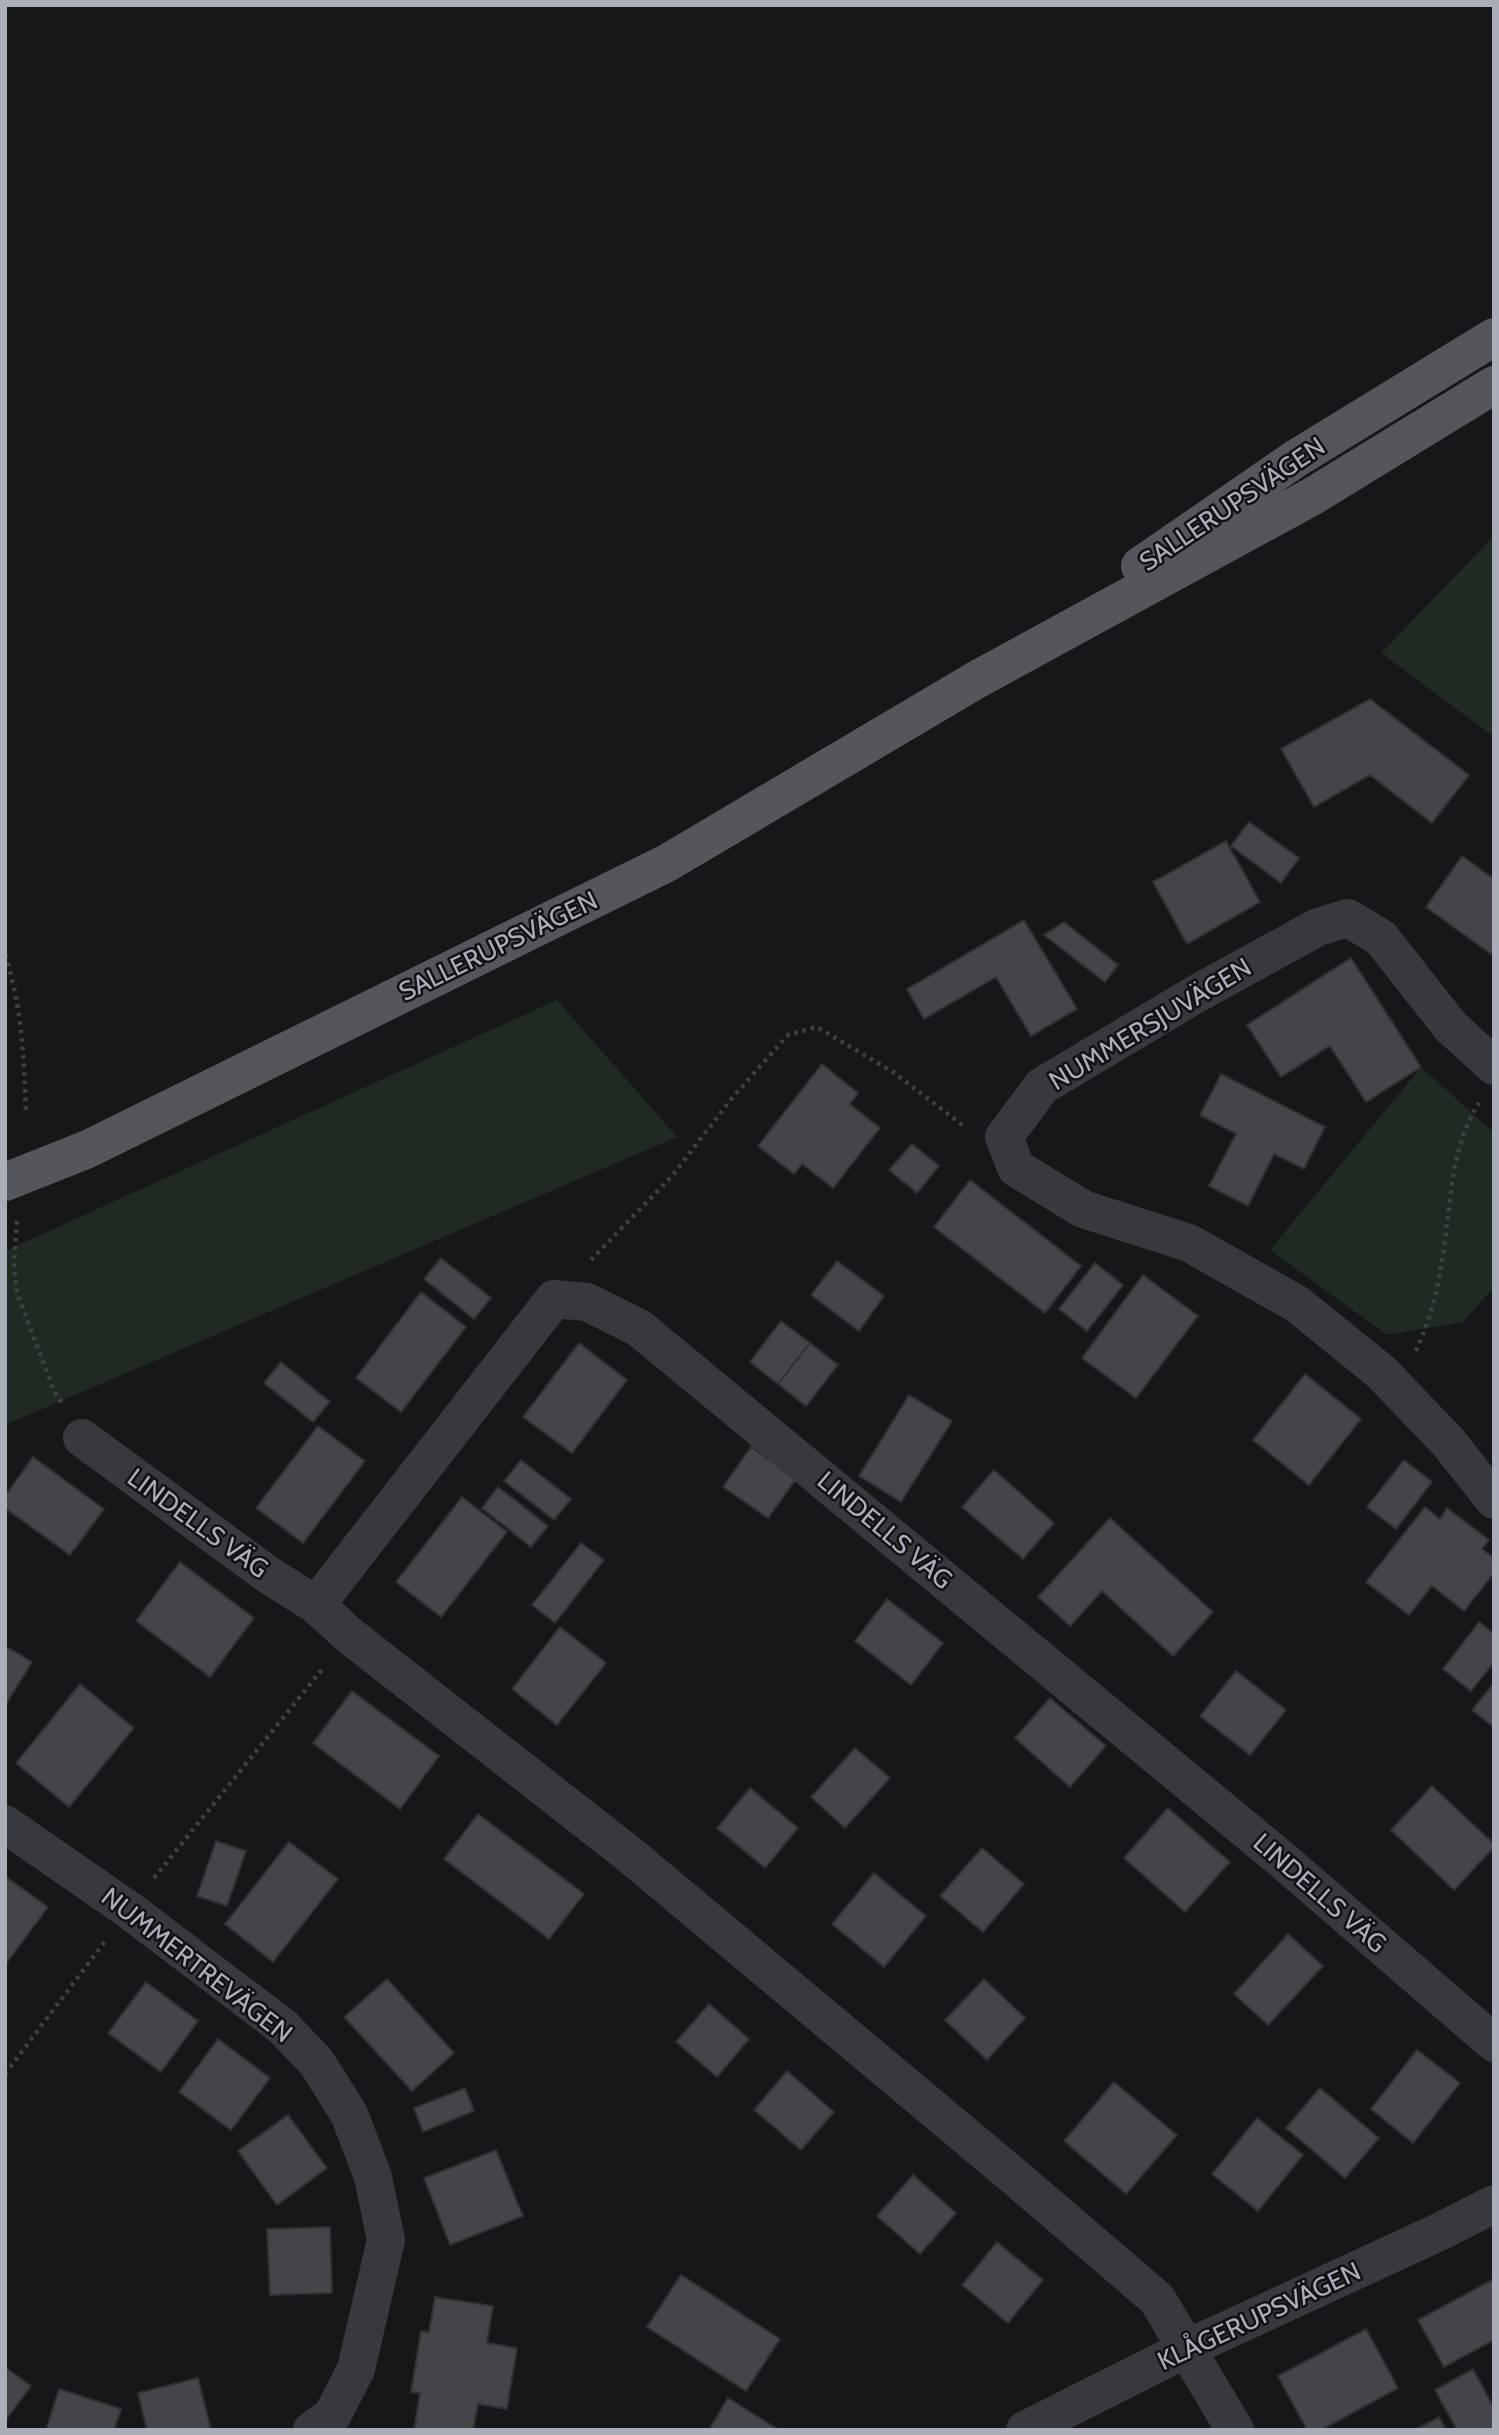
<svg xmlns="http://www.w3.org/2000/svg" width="1499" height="2435" viewBox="0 0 1499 2435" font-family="Cabin,sans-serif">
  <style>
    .green { fill: #212923 }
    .building { fill: #444449; stroke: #313135; stroke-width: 2 }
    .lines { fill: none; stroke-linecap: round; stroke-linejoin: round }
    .path { stroke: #3f4044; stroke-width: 4.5; stroke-dasharray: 3.5 5; stroke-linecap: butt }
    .minor { stroke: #38393e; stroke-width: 38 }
    .major { stroke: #55565c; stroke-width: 38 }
    .labels { text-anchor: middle; stroke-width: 5; stroke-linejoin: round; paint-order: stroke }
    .street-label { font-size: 26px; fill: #aaaeb8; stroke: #121214 }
  </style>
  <rect width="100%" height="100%" fill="#171719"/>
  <path class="green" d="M1494,536V737L1381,653Z
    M557,1000L677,1137L5,1425V1251Z
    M1421,1067L1494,1133V1287L1463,1322L1387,1335L1270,1250Z"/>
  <path class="building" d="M1370,699L1469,775L1432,823L1370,775L1314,807L1281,749Z
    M1249,822L1299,858L1281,883L1231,846Z
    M1226,841L1260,902L1187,944L1153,882Z
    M1462,856L1494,879V949L1491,954L1426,907Z
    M1024,920L1077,1009L1031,1036L996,977L924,1019L907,989Z
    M1064,922L1118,965L1105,982L1044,935Z
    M1351,958L1421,1067L1366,1102L1330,1046L1281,1077L1247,1025Z
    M822,1064L858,1093L850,1104L880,1128L833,1188L802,1164L794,1174L758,1146Z
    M1221,1074L1325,1127L1304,1169L1274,1154L1248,1206L1209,1186L1236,1134L1200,1115Z
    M912,1144L939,1166L917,1193L889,1170Z
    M970,1180L1081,1266L1045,1313L934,1227Z
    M441,1258L491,1298L474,1319L424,1279Z
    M837,1261L884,1296L859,1331L811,1295Z
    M1095,1263L1123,1285L1087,1331L1059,1309Z
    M1143,1275L1198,1316L1136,1398L1082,1358Z
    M421,1292L466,1327L401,1412L356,1378Z
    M781,1321L810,1343L778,1384L750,1362Z
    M579,1343L627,1380L572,1453L523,1417Z
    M810,1343L838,1365L806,1406L778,1384Z
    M281,1362L330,1402L313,1422L264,1383Z
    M1305,1374L1361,1419L1309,1485L1253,1440Z
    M909,1395L952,1421L901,1502L859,1476Z
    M318,1426L365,1461L303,1543L256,1508Z
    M751,1447L796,1479L768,1518L723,1487Z
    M33,1457L104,1509L70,1555L5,1508V1496Z
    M521,1460L571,1499L554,1520L504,1481Z
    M1404,1460L1432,1482L1396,1529L1367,1507Z
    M994,1470L1054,1523L1023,1559L962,1507Z
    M498,1487L548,1526L531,1547L482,1508Z
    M462,1497L507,1532L441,1617L396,1582Z
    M1425,1507L1440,1519L1447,1508L1489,1540L1482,1549L1494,1558V1573L1464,1611L1432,1586L1409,1615L1366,1582Z
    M1110,1518L1213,1612L1173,1656L1102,1591L1070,1626L1038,1597Z
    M581,1543L604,1560L555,1623L532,1605Z
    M180,1562L254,1618L210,1677L136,1621Z
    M887,1599L943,1643L911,1685L855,1641Z
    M1479,1622L1494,1634V1662L1471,1691L1443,1669Z
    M560,1627L606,1663L557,1725L512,1689Z
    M5,1646L32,1662L5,1706Z
    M1236,1671L1286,1710L1250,1755L1200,1716Z
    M1494,1683V1727L1472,1710Z
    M80,1684L134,1728L69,1807L16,1763Z
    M352,1691L439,1756L400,1809L313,1743Z
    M1050,1698L1106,1746L1070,1787L1015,1738Z
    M855,1748L890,1778L845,1828L811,1797Z
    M1432,1786L1494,1844V1847L1454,1890L1391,1830Z
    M750,1788L798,1828L765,1868L717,1828Z
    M1168,1808L1230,1862L1185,1912L1124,1858Z
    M478,1814L584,1894L549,1939L444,1859Z
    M216,1841L246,1851L227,1906L197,1896Z
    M289,1842L338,1879L273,1962L225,1924Z
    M982,1848L1024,1884L983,1932L940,1896Z
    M874,1873L926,1916L884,1967L832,1924Z
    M5,1876L48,1907L5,1965Z
    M1288,1934L1323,1966L1268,2025L1234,1994Z
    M387,1979L454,2053L412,2091L344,2017Z
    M984,1979L1025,2018L987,2060L945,2020Z
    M146,1982L198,2021L161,2072L108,2033Z
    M709,2004L749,2039L717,2077L676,2042Z
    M218,2039L270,2078L231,2130L179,2092Z
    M1417,2050L1460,2083L1413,2143L1371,2109Z
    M787,2071L834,2112L801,2150L754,2110Z
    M1114,2082L1177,2135L1126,2194L1064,2141Z
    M465,2088L474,2111L423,2132L414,2108Z
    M1320,2088L1379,2138L1345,2178L1286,2128Z
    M288,2115L327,2168L277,2205L238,2151Z
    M1257,2118L1303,2155L1258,2211L1212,2174Z
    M496,2150L523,2216L450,2245L424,2178Z
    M913,2175L956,2213L920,2254L877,2216Z
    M330,2227L332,2293L270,2295L267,2229Z
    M997,2242L1043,2280L1008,2323L962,2285Z
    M681,2275L780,2339L746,2391L647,2327Z
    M1494,2279V2340L1444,2367L1418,2320Z
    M435,2297L493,2306L487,2343L517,2348L507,2409L478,2404L473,2430H414L420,2393L411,2392L421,2331L429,2332Z
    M1366,2329L1398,2388L1321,2430H1307L1278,2376Z
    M5,2367L31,2386L5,2421Z
    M1473,2369L1494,2408V2430H1457L1435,2390Z
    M198,2378L211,2430H147L138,2393Z
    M59,2389L121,2409L114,2430H46Z
    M728,2398L779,2430H709Z
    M1439,2417L1446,2430H1415Z"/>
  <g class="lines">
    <path class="path" d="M5,955C22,1006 24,1060 26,1114
      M17,1221L14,1265L17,1293L54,1391L62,1403
      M591,1260L672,1176L732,1098L788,1035L817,1027L893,1072L965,1127
      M1416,1351C1428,1324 1436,1297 1441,1267C1451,1214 1448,1151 1479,1103
      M154,1878L324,1667
      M5,2074L106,1940"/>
    <path class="minor" d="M1494,1066L1451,1027L1381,938L1348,918L1318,927L1196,994L1042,1086L1004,1137L1016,1168L1083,1209L1189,1243L1297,1304L1381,1372L1449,1443L1494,1500
      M82,1438L267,1574L316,1605L349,1635L630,1855L1016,2178L1157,2299L1235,2430
      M316,1605L554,1299L587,1302L639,1328L1280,1858L1494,2043
      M5,1824L129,1910L283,2027L317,2063L349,2114L373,2177L386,2240L356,2369L332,2416L312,2430
      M1025,2430L1188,2348L1441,2231L1494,2204"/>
    <path class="major" d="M1140,566L1295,459L1494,337
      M5,1182L88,1149L667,863L976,680L1313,496L1494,385"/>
  </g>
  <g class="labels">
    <g class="street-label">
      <text transform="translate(1232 504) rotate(-34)" y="9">SALLERUPSVÄGEN</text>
      <text transform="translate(498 946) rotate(-26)" y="9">SALLERUPSVÄGEN</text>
      <text transform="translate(1150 1024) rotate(-31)" y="9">NUMMERSJUVÄGEN</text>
      <text transform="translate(198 1523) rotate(36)" y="9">LINDELLS VÄG</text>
      <text transform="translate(885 1530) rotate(40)" y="9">LINDELLS VÄG</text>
      <text transform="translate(1320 1893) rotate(41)" y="9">LINDELLS VÄG</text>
      <text transform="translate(197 1965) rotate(38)" y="9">NUMMERTREVÄGEN</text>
      <text transform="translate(1259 2316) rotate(-25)" y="9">KLÅGERUPSVÄGEN</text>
    </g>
  </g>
  <rect width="1499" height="2435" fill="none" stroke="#aaaeb8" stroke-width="14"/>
</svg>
